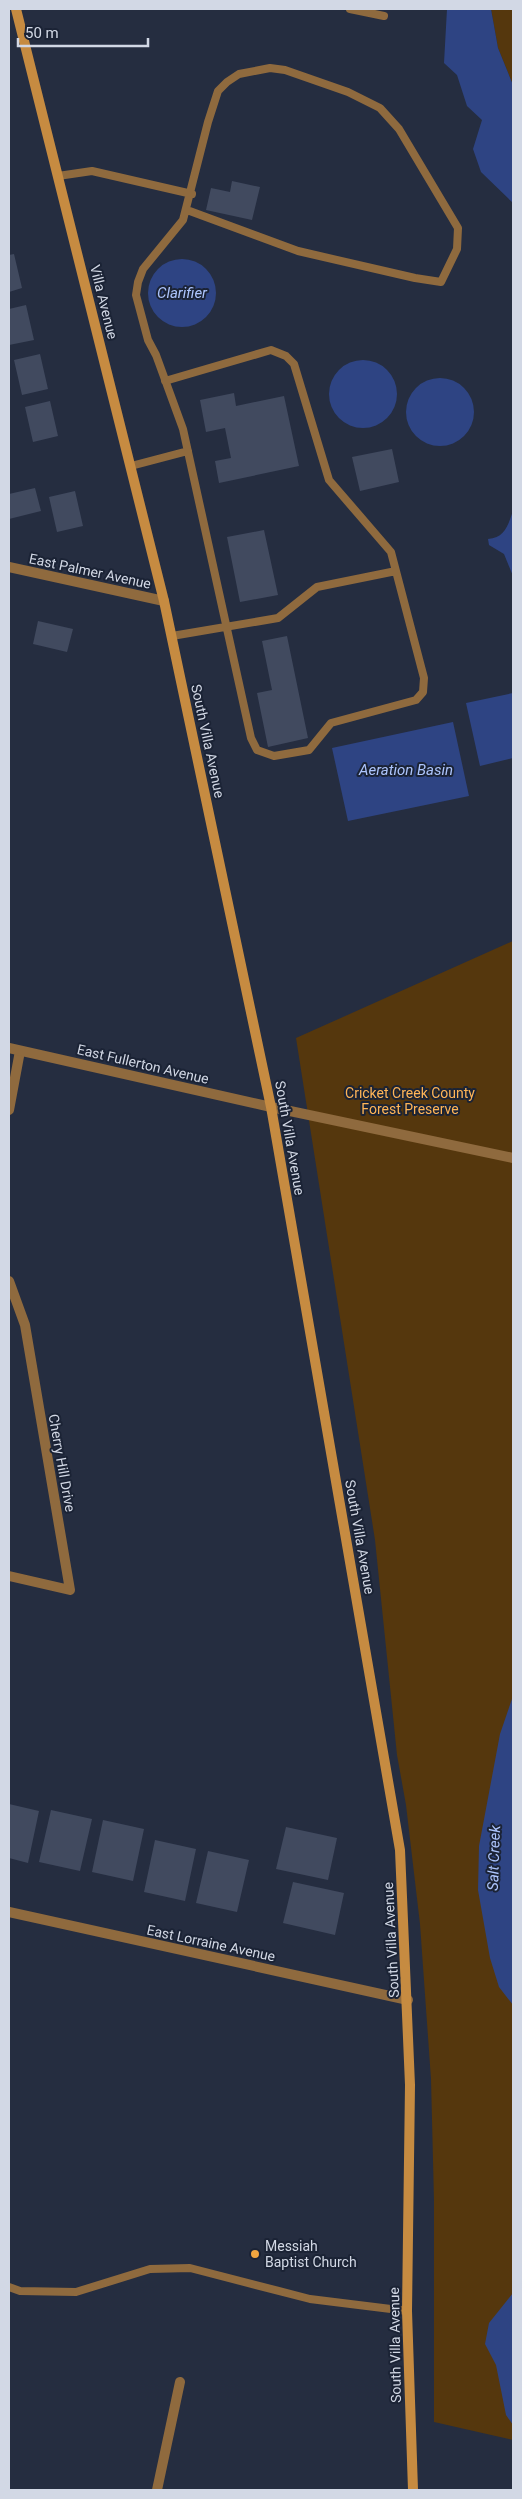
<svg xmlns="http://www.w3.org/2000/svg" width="522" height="2499" viewBox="0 0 522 2499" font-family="Roboto,sans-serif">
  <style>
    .green { fill: #55370d }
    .water { fill: #2e4483 }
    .building { fill: #414a5f }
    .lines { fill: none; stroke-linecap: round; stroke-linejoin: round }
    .service { stroke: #8f6a3e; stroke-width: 8 }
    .minor { stroke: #8f6a3e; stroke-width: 10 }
    .tertiary { stroke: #8f6a3e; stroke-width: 10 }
    .secondary { stroke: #c68b41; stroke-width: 10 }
    .poi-dot { fill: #f1a540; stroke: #1b2335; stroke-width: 2 }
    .labels { text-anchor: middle; stroke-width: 4; stroke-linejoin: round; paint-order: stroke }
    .street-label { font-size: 14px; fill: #d2d8e5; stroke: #1b2335 }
    .park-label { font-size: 14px; fill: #ffb557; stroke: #1b2335 }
    .poi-label { font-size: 14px; fill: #d2d8e5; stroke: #1b2335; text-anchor: start }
    .water-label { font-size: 15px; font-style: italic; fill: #adc5fd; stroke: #1b2335 }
  </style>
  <rect width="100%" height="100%" fill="#252d40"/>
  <path class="green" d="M491,9H513V85L498,48Z
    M513,941V2440L434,2422V2201L431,2079L420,1924L406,1805L397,1755L375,1540L296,1038Z"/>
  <path class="water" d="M447,9H491L498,48L513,85V203L481,172L473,149L482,120L467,106L457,75L444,63Z
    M148 293a34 34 0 1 1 68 0a34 34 0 1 1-68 0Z
    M329 394a34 34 0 1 1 68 0a34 34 0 1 1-68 0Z
    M406 412a34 34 0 1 1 68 0a34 34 0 1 1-68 0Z
    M513,511V576L504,554L489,545L488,539C505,538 508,525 513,511Z
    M513,693V758L480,766L466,703Z
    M453,722L469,796L348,821L332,748Z
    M513,1696V2005L499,1987L490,1958L478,1890L479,1846L500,1734Z
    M513,2293V2425L506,2415L496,2365L485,2344L489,2323Z"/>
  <path class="building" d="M232,181L260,187L252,220L206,210L211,188L230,192Z
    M14,254L22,288L9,292V255Z
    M26,305L34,340L9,345V309Z
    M40,354L48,389L22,395L14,360Z
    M234,393L236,406L284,396L299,466L219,483L215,461L231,458L225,428L206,432L200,400Z
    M50,401L58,436L33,442L25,407Z
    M392,449L399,482L360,491L352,457Z
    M35,488L41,511L9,519V494Z
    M75,491L83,526L57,532L49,497Z
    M264,530L278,595L240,602L227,537Z
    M38,621L73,629L67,652L33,644Z
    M287,636L308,738L268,747L257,693L272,690L262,641Z
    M9,1804L39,1811L28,1863L9,1858Z
    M51,1810L92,1819L80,1871L39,1862Z
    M103,1820L144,1829L133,1881L92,1872Z
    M286,1827L337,1838L328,1880L276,1869Z
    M155,1840L196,1849L185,1901L144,1892Z
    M208,1851L249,1860L237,1912L196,1903Z
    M293,1882L344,1893L335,1935L283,1923Z"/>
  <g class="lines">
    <path class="service" d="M350,9L384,16
      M58,176L92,171L192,194
      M165,381L271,350L286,356L294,364L329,480L391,552L424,678L423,692L416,700L331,723L309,750L274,756L257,750L251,738L183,429L156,355L148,340L136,295L138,282L143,269L183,220L208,122L218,91L227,82L239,74L270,68L285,70L348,92L380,108L399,129L458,228L457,249L441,282L415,278L298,251L187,210
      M131,466L188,451
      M172,636L278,618L317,587L396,571
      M9,2287L20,2291L76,2292L150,2269L190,2268L310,2299L407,2311"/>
    <path class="minor" d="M9,567L164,601
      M271,1107L513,1158
      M9,1110L20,1051
      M9,1281L25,1325L70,1590L9,1576
      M9,1912L408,2000
      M157,2490L180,2382"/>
    <path class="tertiary" d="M9,1048L271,1107"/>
    <path class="secondary" d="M16,9L164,601L271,1107L400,1850L410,2085L407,2311L413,2490"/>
  </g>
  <circle class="poi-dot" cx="255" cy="2254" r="5"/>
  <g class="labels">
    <g class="street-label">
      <text transform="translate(104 302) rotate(76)" y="5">Villa Avenue</text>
      <text transform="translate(90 571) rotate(12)" y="5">East Palmer Avenue</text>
      <text transform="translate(208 741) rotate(78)" y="5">South Villa Avenue</text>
      <text transform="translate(143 1064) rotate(13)" y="5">East Fullerton Avenue</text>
      <text transform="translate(290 1138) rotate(80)" y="5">South Villa Avenue</text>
      <text transform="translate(62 1463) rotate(80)" y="5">Cherry Hill Drive</text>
      <text transform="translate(360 1537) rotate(80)" y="5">South Villa Avenue</text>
      <text transform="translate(391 1940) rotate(-93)" y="5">South Villa Avenue</text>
      <text transform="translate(211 1943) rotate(12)" y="5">East Lorraine Avenue</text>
      <text transform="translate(395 2345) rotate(-91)" y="5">South Villa Avenue</text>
    </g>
    <g class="park-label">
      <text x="410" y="1098">Cricket Creek County<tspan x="410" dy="16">Forest Preserve</tspan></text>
    </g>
    <g class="poi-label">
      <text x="265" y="2251">Messiah<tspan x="265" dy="16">Baptist Church</tspan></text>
    </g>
    <g class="water-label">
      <text x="182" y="298">Clarifier</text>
      <text x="406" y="775">Aeration Basin</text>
      <text transform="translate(494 1858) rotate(-88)" y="5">Salt Creek</text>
    </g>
  </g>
  <rect width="522" height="2499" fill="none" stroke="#d2d8e5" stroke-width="20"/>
  <path d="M18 38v8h130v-8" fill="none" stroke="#d2d8e5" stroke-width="2.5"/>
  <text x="25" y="38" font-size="15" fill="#d2d8e5" stroke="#1b2335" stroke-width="4" paint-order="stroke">50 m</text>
</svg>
